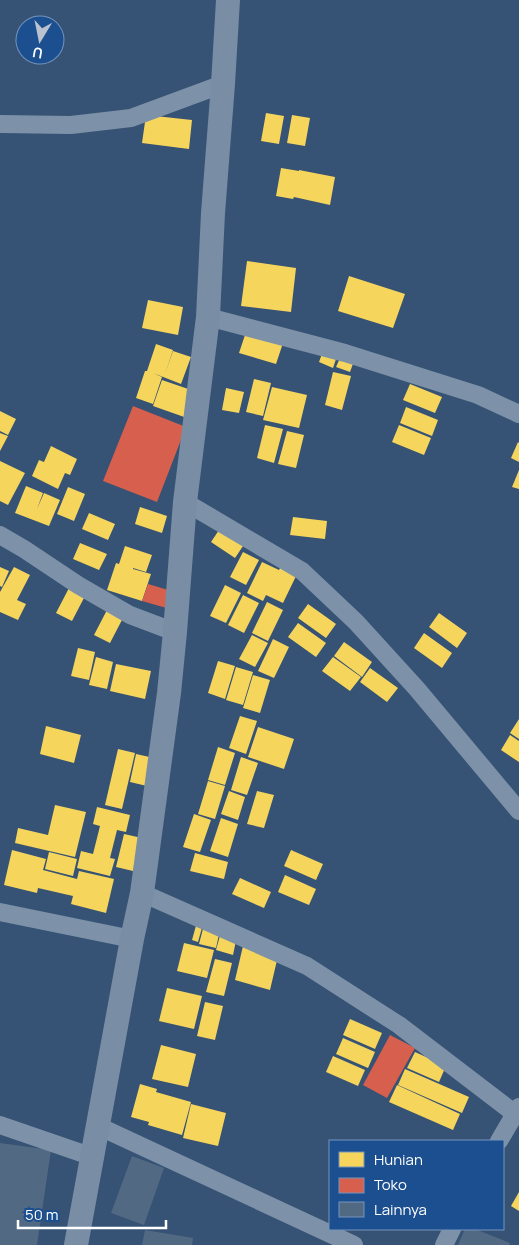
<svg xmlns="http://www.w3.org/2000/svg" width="519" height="1245" viewBox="0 0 519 1245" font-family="Manrope,sans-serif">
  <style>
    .homes { fill: #f6d55c }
    .shops { fill: #d6604d }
    .building { fill: #526984 }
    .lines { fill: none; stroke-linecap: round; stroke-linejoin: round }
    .street { stroke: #7d92a8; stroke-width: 18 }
    .secondary { stroke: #798da4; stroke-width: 24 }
  </style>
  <rect width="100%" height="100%" fill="#365274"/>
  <path class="homes" d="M266,113L284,116L279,144L261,141Z
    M146,115L192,120L189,149L142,143Z
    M292,115L310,118L305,146L287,143Z
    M281,168L299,171V170L335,177L330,205L294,197L293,199L276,196Z
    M247,261L296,268L291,312L241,306Z
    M349,276L405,294L393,328L338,311Z
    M148,300L183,307L178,335L142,328Z
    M246,332L283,343L276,364L239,353Z
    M156,344L173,350L165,374L173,351L191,357L181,384L153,373L162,377L153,404L136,398L145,371H147Z
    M323,351L337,356L333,368L319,362Z
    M341,356L354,361L350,372L336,367Z
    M333,372L351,376L342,410L325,405Z
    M254,379L271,383L263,416L246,412Z
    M162,380L197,392L187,418L153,406Z
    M410,384L442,397L435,413L403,400Z
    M272,387L307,395L299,428L263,420Z
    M226,388L244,392L239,413L222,410Z
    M406,407L438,420L432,436L400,423Z
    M0,411L16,419L8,435L0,431Z
    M265,425L283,429L274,463L257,458Z
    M399,425L431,438L424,455L392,442Z
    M287,431L304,435L296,468L278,464Z
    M0,433L8,436L0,451Z
    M518,442L519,443V462L511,458Z
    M51,446L77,459L70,475L65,473L58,489L32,476L39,460L44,462Z
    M0,461L25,473L8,505L0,501Z
    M519,470V489L512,487Z
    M26,486L43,493L37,509L44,493L60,500L49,526L15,513Z
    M68,487L85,494L74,521L57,514Z
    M140,507L167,516L162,533L135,524Z
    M89,513L115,524L108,540L82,529Z
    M293,517L327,521L325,539L290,535Z
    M221,527L245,543L235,558L211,542Z
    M80,543L107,554L99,570L73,559Z
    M125,546L152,555L146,572L133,568V569L151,574L142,601L107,590L116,563L119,564Z
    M243,552L259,560L246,585L230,577Z
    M262,562L279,570L282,564L298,572L283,603L266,595L263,601L247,593Z
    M0,567L9,571L2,587L0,586Z
    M14,567L30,575L17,600L26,604L18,620L0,612V592Z
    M225,585L241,593L226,623L210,616Z
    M69,588L85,596L72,621L56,613Z
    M243,595L259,603L244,633L228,625Z
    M267,602L283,610L268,641L252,633Z
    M308,604L336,624L326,638L298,618Z
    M107,610L123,618L110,643L94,635Z
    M439,613L467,633L457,648L429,627Z
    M298,623L326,643L316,657L288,637Z
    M424,633L452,653L442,668L414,648Z
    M252,635L268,643L255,667L239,659Z
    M273,639L289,647L274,678L258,671Z
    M344,642L372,662L362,677L334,656Z
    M78,648L95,652L89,680L71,676Z
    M96,657L113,662L107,689L89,685Z
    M333,657L361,677L350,691L322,671Z
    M218,661L235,666L225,699L208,693Z
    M116,664L151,671L145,699L110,691Z
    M236,667L253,672L243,705L226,700Z
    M370,668L398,688L387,702L360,682Z
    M253,675L270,680L260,713L243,708Z
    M240,716L257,721L246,754L229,748Z
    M519,719V739L510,733Z
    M46,726L81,735L74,763L40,754Z
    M258,727L294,739L284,769L248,757Z
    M510,735L519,741V762L501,750Z
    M218,747L235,753L225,785L208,780Z
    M118,749L135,753L122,809L105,805Z
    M136,754L154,758L147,786L130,782Z
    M241,757L258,763L247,795L231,790Z
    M208,781L225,786L215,819L198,814Z
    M229,791L245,797L238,820L221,814Z
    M257,791L274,795L264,828L247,824Z
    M55,805L86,812L75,857L15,843L18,828L48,835Z
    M97,807L130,815L126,832L117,830L110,858L115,859L110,876L77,868L81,851L93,854L100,826L93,824Z
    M194,814L211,820L200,852L183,847Z
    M221,818L238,824L228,857L210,851Z
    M124,834L142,838L133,871L116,867Z
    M12,850L46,859L43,870L77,879L79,871L114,879L106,913L71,904L73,896L38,888L37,893L4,885Z
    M291,850L323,864L316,880L284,866Z
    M49,852L77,859L73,876L45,869Z
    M195,853L228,862L224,879L190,871Z
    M285,875L316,889L309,905L278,892Z
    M240,878L271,892L264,908L232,894Z
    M197,922L203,924L198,942L192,940Z
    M204,925L220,930L216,948L199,944Z
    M221,932L237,936L233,955L216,950Z
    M184,943L214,950L207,978L177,971Z
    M243,946L278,956L270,990L235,980Z
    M215,959L232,963L224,996L206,992Z
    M167,988L202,996L194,1029L159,1021Z
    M205,1002L223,1006L215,1040L197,1036Z
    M350,1019L382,1033L375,1049L343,1035Z
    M343,1038L375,1052L368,1068L336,1054Z
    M161,1045L196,1054L188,1087L152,1079Z
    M415,1052L446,1066L439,1082L407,1068Z
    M333,1056L365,1070L358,1086L326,1072Z
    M405,1069L469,1097L462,1113L398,1085Z
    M140,1084L157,1089L156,1092L191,1102L182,1135L148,1125L149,1122L131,1117Z
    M397,1085L460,1114L453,1130L389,1102Z
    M191,1104L226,1113L218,1146L183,1138Z
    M519,1192V1211L511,1206Z"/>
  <path class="shops" d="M133,406L186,427L157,502L103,481Z
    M148,584L175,592L170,609L142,601Z
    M390,1035L415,1048L387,1098L363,1085Z"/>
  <path class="building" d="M0,1143L51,1150L37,1245H0Z
    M132,1156L164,1168L144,1225L111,1213Z
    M465,1229H475L510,1243L509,1245H458Z
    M145,1230L193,1238L192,1245H142Z"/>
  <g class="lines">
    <path class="street" d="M0,124L71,125L131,118L223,84
      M208,317L345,353L478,395L519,414
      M185,502L302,571L356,622L417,689L519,811
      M0,535L24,549L78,585L130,615L175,632
      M142,893L307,966L399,1025L514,1113
      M0,912L132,939
      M0,1125L93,1157
      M98,1126L354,1245
      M499,1141L519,1107
      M444,1245L452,1229"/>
    <path class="secondary" d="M76,1245L132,939L142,893L169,693L175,632L185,502L208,317L213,213L223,84L228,0"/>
  </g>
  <rect x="329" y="1140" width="175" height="90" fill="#1b4f8f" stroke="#7695bc"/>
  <rect x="339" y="1152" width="25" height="15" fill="#f6d55c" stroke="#7695bc"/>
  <text x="374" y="1165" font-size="15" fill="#ffffff">Hunian</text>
  <rect x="339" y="1178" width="25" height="15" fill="#d6604d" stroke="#7695bc"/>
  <text x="374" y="1190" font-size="15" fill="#ffffff">Toko</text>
  <rect x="339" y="1202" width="25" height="15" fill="#526984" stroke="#7695bc"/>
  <text x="374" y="1215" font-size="15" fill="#ffffff">Lainnya</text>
  <g transform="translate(40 40) rotate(190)"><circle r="24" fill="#1b4f8f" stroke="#7695bc"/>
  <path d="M0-4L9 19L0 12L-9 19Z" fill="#b9c2ce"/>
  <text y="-8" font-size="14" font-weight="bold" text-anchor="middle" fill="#ffffff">U</text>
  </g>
  <path d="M18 1220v8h148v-8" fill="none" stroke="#ffffff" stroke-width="2.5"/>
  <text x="25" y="1220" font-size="15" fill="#ffffff" stroke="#1b4f8f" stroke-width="4" paint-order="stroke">50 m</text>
</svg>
